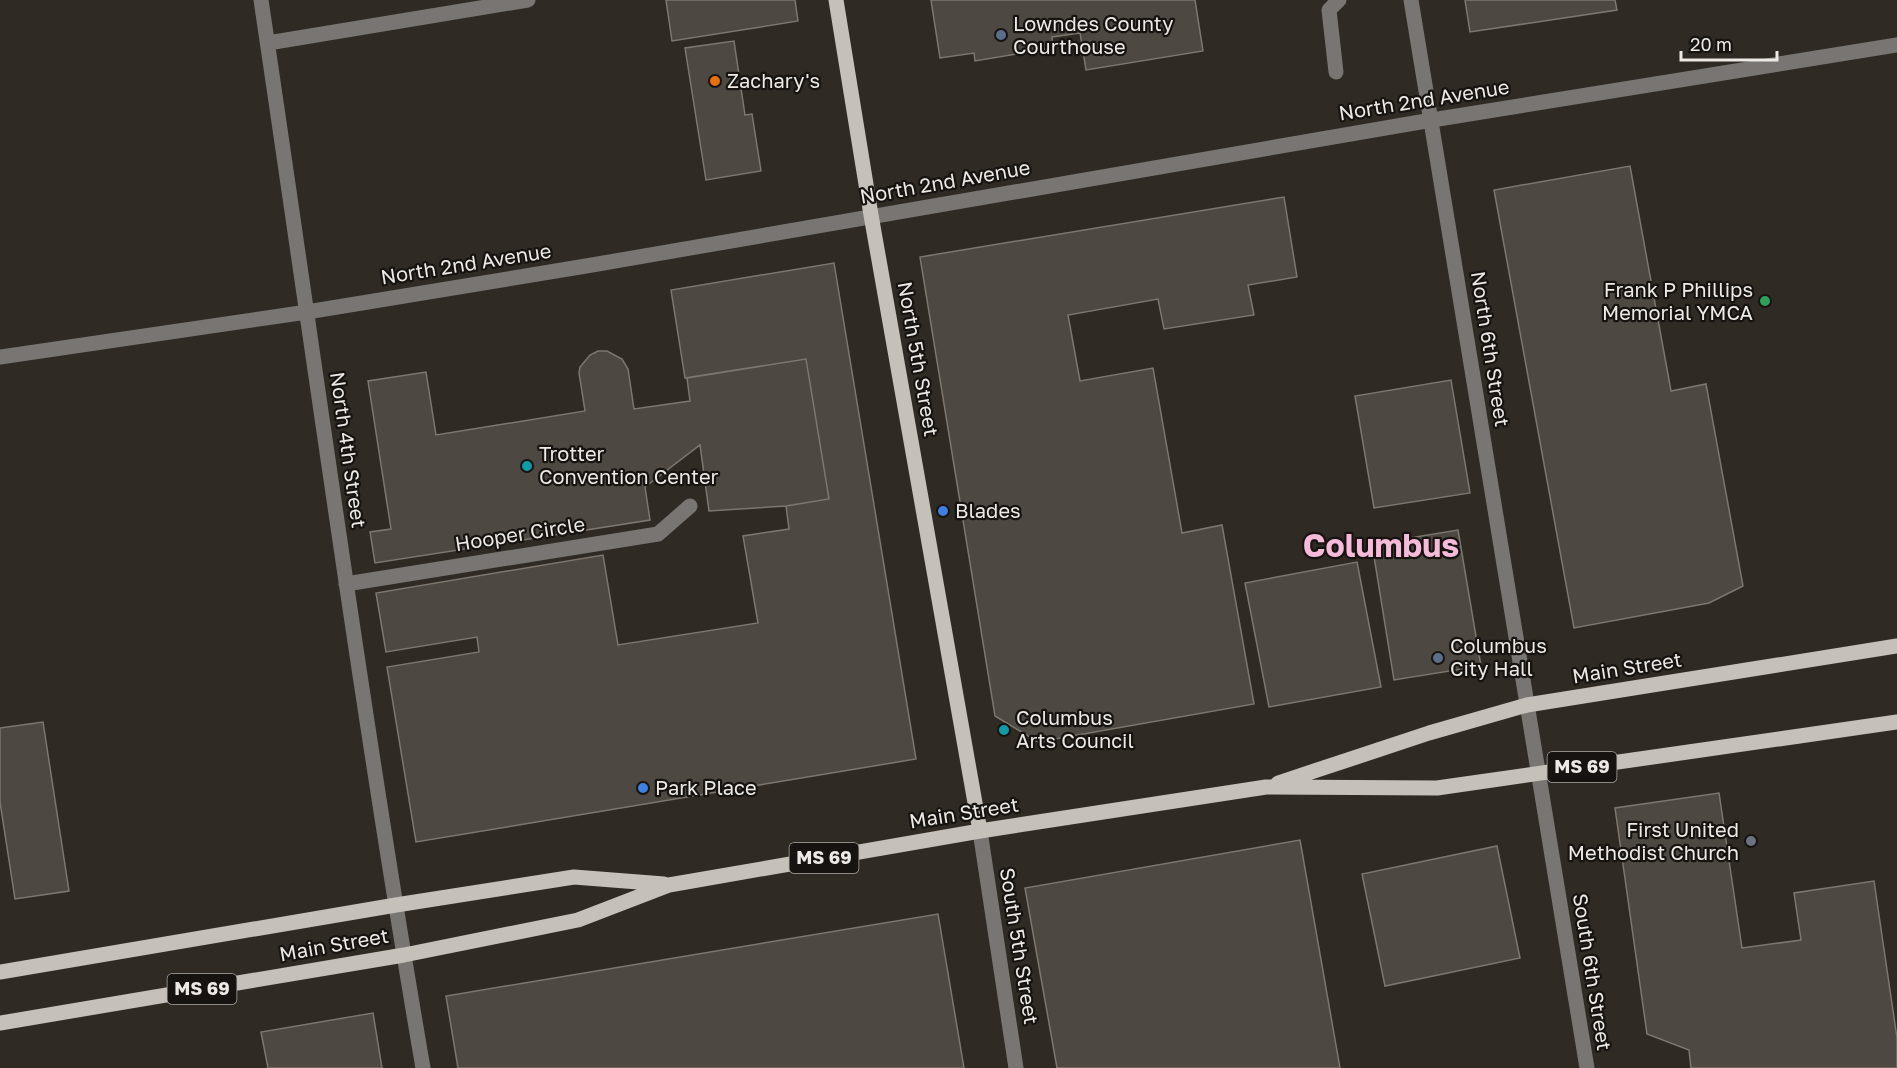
<svg xmlns="http://www.w3.org/2000/svg" width="1897" height="1068" viewBox="0 0 1897 1068" font-family="'Golos Text',sans-serif">
  <style>
    .building { fill: #4d4841; stroke: #7d7770; stroke-width: 1.5 }
    .lines { fill: none; stroke-linecap: round; stroke-linejoin: round }
    .minor { stroke: #787572; stroke-width: 15 }
    .major { stroke: #c5c0b9; stroke-width: 15 }
    .service-dot { fill: #5c6f8a; stroke: #161311; stroke-width: 2 }
    .food-dot { fill: #e8710a; stroke: #161311; stroke-width: 2 }
    .leisure-dot { fill: #2e9e5b; stroke: #161311; stroke-width: 2 }
    .culture-dot { fill: #0f9aa8; stroke: #161311; stroke-width: 2 }
    .shop-dot { fill: #3f7fe0; stroke: #161311; stroke-width: 2 }
    .worship-dot { fill: #6b7280; stroke: #161311; stroke-width: 2 }
    .labels { text-anchor: middle; stroke-width: 4.5; stroke-linejoin: round; paint-order: stroke }
    .shield { fill: #161311; stroke: #aca9a5; stroke-width: 1.5 }
    .shield-label { font-size: 18px; font-weight: bold; fill: #ede9e5 }
    .poi-label { font-size: 20px; fill: #ede9e5; stroke: #161311; text-anchor: start }
    .street-label { font-size: 20px; fill: #ede9e5; stroke: #161311 }
    .town-label { font-size: 32px; font-weight: bold; fill: #f7bbda; stroke: #161311 }
  </style>
  <rect width="100%" height="100%" fill="#302a24"/>
  <path class="building" d="M666,0H795L798,21L672,41Z
    M931,0H1195L1203,51L1086,70L1080,33L1052,37L1053,48L975,61L974,53L940,58Z
    M1465,0H1615L1617,10L1470,32Z
    M734,41L745,115L752,114L761,171L706,180L685,48Z
    M1630,166L1671,391L1706,384L1743,586L1709,603L1574,628L1494,190Z
    M1284,197L1297,277L1248,285L1254,315L1164,329L1158,299L1068,315L1080,381L1153,368L1182,533L1222,525L1254,704L1038,742L995,716L920,257Z
    M834,263L916,759L416,842L387,667L479,652L477,637L386,652L376,593L603,555L618,645L758,623L743,536L789,529L786,506L829,499L806,359L685,378L671,290Z
    M598,351H607L622,359L628,369L634,409L690,401L687,378L806,359L829,499L786,506L709,511L700,445L645,487L650,520L375,563L370,532L391,529L368,381L426,372L436,435L585,411L579,373L580,367L590,355Z
    M1451,380L1470,493L1374,508L1355,396Z
    M1458,530L1481,666L1394,680L1372,544Z
    M1357,562L1381,687L1269,707L1245,583Z
    M43,722L69,891L15,899L0,802V728Z
    M1719,793L1742,948L1801,940L1794,893L1874,881L1897,1038V1068H1691L1689,1050L1647,1034L1615,808Z
    M1300,840L1340,1068H1057L1025,888Z
    M1497,846L1520,958L1385,986L1362,874Z
    M938,914L964,1068H458L446,996Z
    M373,1013L382,1068H268L261,1032Z"/>
  <g class="lines">
    <path class="minor" d="M261,0C314,356 362,713 423,1068
      M1411,0L1587,1068
      M268,43L528,0
      M1336,72L1329,10L1339,0
      M0,357L307,312L586,266L1432,120L1897,45
      M346,584L658,534L690,506
      M980,831L1016,1068"/>
    <path class="major" d="M836,0L871,215L980,831
      M1278,783L1429,733L1527,705L1897,646
      M0,972L396,905L574,877L664,884
      M0,1023L404,955L578,920L669,885L980,831L1266,787L1437,788L1897,722"/>
  </g>
  <g class="service-dot">
    <circle cx="1001" cy="35" r="6"/>
    <circle cx="1438" cy="658" r="6"/>
  </g>
  <circle class="food-dot" cx="715" cy="81" r="6"/>
  <circle class="leisure-dot" cx="1765" cy="301" r="6"/>
  <g class="culture-dot">
    <circle cx="527" cy="466" r="6"/>
    <circle cx="1004" cy="730" r="6"/>
  </g>
  <g class="shop-dot">
    <circle cx="943" cy="511" r="6"/>
    <circle cx="643" cy="788" r="6"/>
  </g>
  <circle class="worship-dot" cx="1751" cy="841" r="6"/>
  <g class="labels">
    <g class="shield">
      <rect x="1547.5" y="752" width="69" height="30" rx="4.5"/>
      <rect x="789.5" y="843" width="69" height="30" rx="4.5"/>
      <rect x="167.5" y="974" width="69" height="30" rx="4.5"/>
    </g>
    <g class="shield-label">
      <text x="1582" y="773">MS 69</text>
      <text x="824" y="864">MS 69</text>
      <text x="202" y="995">MS 69</text>
    </g>
    <g class="poi-label">
      <text x="1013" y="31">Lowndes County<tspan x="1013" dy="23">Courthouse</tspan></text>
      <text x="727" y="88">Zachary's</text>
      <text x="1753" y="297" text-anchor="end">Frank P Phillips<tspan x="1753" dy="23">Memorial YMCA</tspan></text>
      <text x="539" y="461">Trotter<tspan x="539" dy="23">Convention Center</tspan></text>
      <text x="955" y="518">Blades</text>
      <text x="1450" y="653">Columbus<tspan x="1450" dy="23">City Hall</tspan></text>
      <text x="1016" y="725">Columbus<tspan x="1016" dy="23">Arts Council</tspan></text>
      <text x="655" y="795">Park Place</text>
      <text x="1739" y="837" text-anchor="end">First United<tspan x="1739" dy="23">Methodist Church</tspan></text>
    </g>
    <g class="street-label">
      <text transform="translate(1424 100) rotate(-9)" y="7">North 2nd Avenue</text>
      <text transform="translate(945 182) rotate(-10)" y="7">North 2nd Avenue</text>
      <text transform="translate(466 264) rotate(-9)" y="7">North 2nd Avenue</text>
      <text transform="translate(1490 349) rotate(81)" y="7">North 6th Street</text>
      <text transform="translate(918 359) rotate(80)" y="7">North 5th Street</text>
      <text transform="translate(348 450) rotate(82)" y="7">North 4th Street</text>
      <text transform="translate(520 534) rotate(-9)" y="7">Hooper Circle</text>
      <text transform="translate(1627 668) rotate(-9)" y="7">Main Street</text>
      <text transform="translate(964 813) rotate(-9)" y="7">Main Street</text>
      <text transform="translate(334 945) rotate(-10)" y="7">Main Street</text>
      <text transform="translate(1019 946) rotate(81)" y="7">South 5th Street</text>
      <text transform="translate(1592 972) rotate(81)" y="7">South 6th Street</text>
    </g>
    <g class="town-label">
      <text x="1381" y="557">Columbus</text>
    </g>
  </g>
  <path d="M1681 51v9h96v-9" fill="none" stroke="#ede9e5" stroke-width="3"/>
  <text x="1690" y="51" font-size="18" fill="#ede9e5" stroke="#161311" stroke-width="4.5" paint-order="stroke">20 m</text>
</svg>
